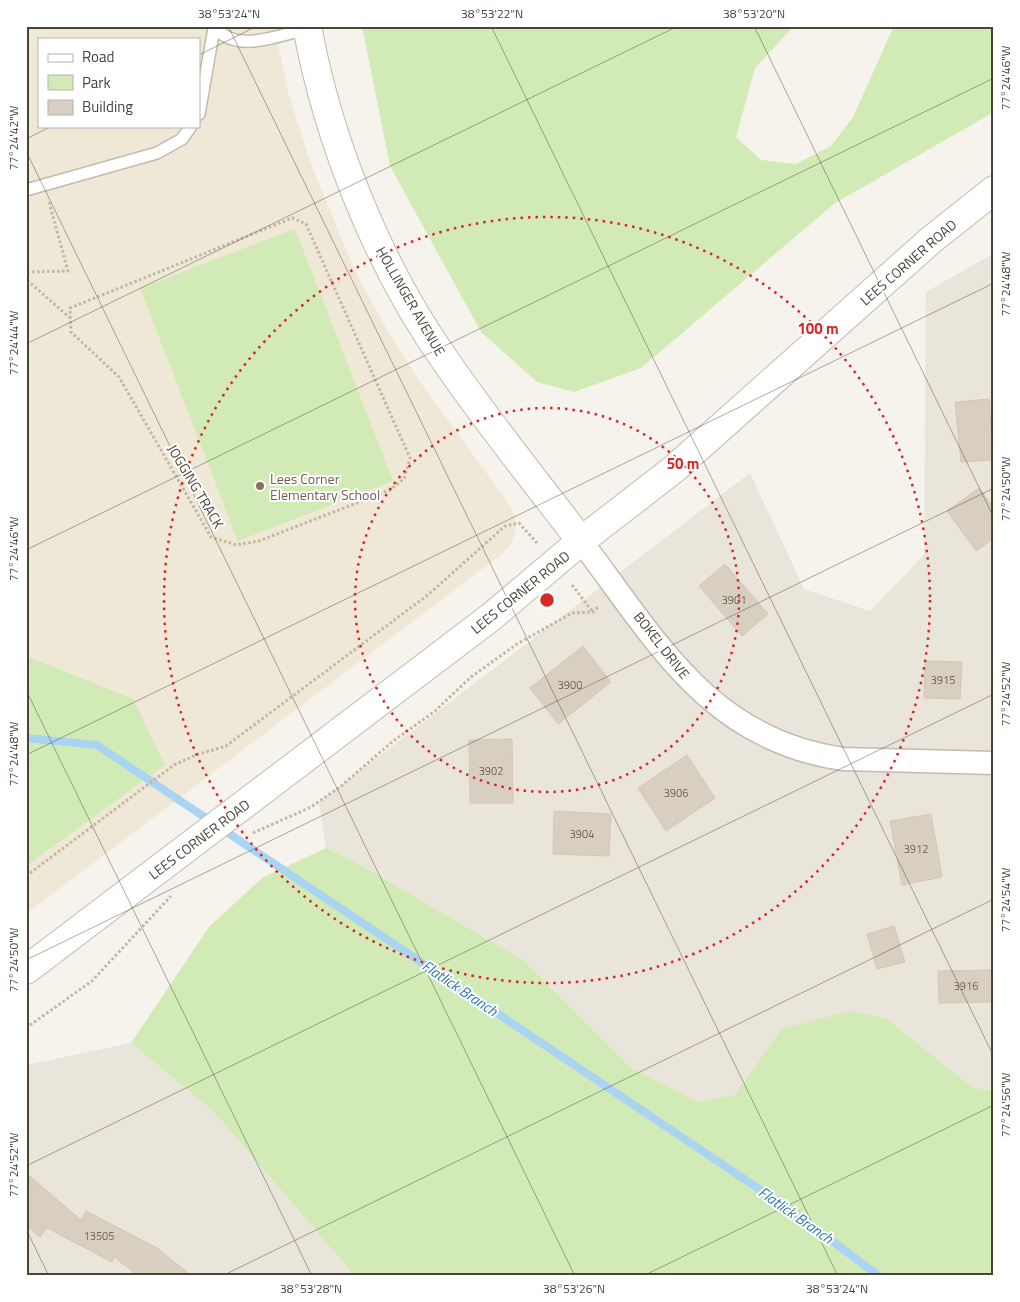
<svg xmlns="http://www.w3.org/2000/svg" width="1020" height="1302" font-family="'Titillium Web',sans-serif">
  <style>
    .residential { fill: #eae5da }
    .education { fill: #efe8d6; fill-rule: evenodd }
    .green { fill: #d2eab5 }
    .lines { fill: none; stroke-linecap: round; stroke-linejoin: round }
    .stream { stroke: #a9d4f2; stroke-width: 8 }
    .building { fill: #d8cfc1; stroke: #d3c7b4 }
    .service-casing { stroke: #c2bbae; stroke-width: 14 }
    .minor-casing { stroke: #c2bbae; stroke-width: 25 }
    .tertiary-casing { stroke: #c2bbae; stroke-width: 30 }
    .path { stroke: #c4b79f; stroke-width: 3; stroke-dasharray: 2.5 2.5; stroke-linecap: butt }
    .service { stroke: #fff; stroke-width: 11 }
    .minor { stroke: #fff; stroke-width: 22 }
    .tertiary { stroke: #fff; stroke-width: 28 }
    .ticks { fill: none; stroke: #4b4439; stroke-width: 1; stroke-opacity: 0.45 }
    .ring { fill: none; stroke: #d62828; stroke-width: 2.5; stroke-dasharray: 2.5 5 }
    .education-dot { fill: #8d6e63; stroke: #fff; stroke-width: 2 }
    .labels { text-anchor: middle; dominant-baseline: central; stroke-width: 4; stroke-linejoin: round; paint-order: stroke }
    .number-label { font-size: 11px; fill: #6e675b }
    .street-label { font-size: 14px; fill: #4b4439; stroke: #fff }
    .education-label { font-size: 14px; fill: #785e54; stroke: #fff; text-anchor: start }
    .water-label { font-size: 15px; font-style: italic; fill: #2e7ab2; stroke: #fff }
    .centre { fill: #d62828; stroke: #fff; stroke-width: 2.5 }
    .ring-label { font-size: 15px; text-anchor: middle; font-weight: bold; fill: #d62828; stroke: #fff; stroke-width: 4; stroke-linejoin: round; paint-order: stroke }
    .neatline { fill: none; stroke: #4b4439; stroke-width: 2 }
    .ticks-label { font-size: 12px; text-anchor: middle; fill: #4b4439 }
  </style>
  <rect width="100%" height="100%" fill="#f6f3ec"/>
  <g class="residential">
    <path d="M 994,253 L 994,1091 L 972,1087 L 887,1019 L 781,1029 L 735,1095 L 699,1102 L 631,1068 L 523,960 L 359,864 L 326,848 L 319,802 L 750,473 L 804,589 L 870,611 L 924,555 L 926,292 Z"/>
    <path d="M 131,1043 L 213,1111 L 355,1276 L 26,1276 L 26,1065 Z"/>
  </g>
  <path class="education" d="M 26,26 L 274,26 L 288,92 L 309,159 L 354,269 L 382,321 L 418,379 L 509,504 L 515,516 L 516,528 L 512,542 L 502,554 L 26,914 ZM 39,39 L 199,39 L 199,126 L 39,126 Z"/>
  <g class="green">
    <path d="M 362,26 L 794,26 L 755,68 L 736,137 L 761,160 L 796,164 L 831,146 L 853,117 L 894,26 L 994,26 L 994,112 L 835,203 L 641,368 L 574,392 L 537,382 L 481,332 L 390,166 Z"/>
    <path d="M 295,229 L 393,481 L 238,541 L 140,288 Z"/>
    <path d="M 26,656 L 133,699 L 165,765 L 26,866 Z"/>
    <path d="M 326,848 L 359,864 L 523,960 L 631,1068 L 699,1102 L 735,1095 L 781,1029 L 850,1011 L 887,1019 L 972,1087 L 994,1091 L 994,1276 L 355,1276 L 213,1111 L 131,1043 L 209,927 L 262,878 Z"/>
  </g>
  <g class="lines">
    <path class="stream" d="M 26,738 L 97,745 L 792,1211 L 879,1276"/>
  </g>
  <g class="building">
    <path d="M 989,399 L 994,460 L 961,462 L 955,402 Z"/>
    <path d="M 979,488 L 994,508 L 994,538 L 976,551 L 947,511 Z"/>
    <path d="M 725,564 L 768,614 L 742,636 L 699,586 Z"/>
    <path d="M 583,646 L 611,682 L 558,724 L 530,688 Z"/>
    <path d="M 925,661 L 962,662 L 960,699 L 924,698 Z"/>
    <path d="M 512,739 L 513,803 L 470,803 L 469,740 Z"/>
    <path d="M 687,755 L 715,798 L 666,831 L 638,788 Z"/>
    <path d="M 554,811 L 611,814 L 609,856 L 553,854 Z"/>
    <path d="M 931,814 L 942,877 L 902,885 L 890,821 Z"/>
    <path d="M 894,926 L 905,962 L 877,969 L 867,934 Z"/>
    <path d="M 994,970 L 994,1002 L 939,1003 L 938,971 Z"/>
    <path d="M 26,1173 L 81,1220 L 86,1211 L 157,1248 L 192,1276 L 139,1276 L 114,1257 L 112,1262 L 47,1228 L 40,1237 L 26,1225 Z"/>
  </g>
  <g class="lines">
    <defs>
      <g id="service">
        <path d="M 214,26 C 235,55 279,35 307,29"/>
        <path d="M 199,114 L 214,28"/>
        <path d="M 26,190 L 157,153 L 182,139 L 191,126"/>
      </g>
      <path id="minor" d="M 581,541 C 656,640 709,740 843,759 L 994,763"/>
      <g id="tertiary">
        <path d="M 307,26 C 328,141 379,268 447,363 C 489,424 536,482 581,541"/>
        <path d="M 26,970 L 491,617 L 581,541 L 674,469 L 931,240 L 994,190"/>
      </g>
    </defs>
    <use href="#service" class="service-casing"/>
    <use href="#minor" class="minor-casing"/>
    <use href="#tertiary" class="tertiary-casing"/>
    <g class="path">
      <path d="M 49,202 L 68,271 L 28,272 L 27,280 L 70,318"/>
      <path d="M 292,218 L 306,224 L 410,458 L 404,479 L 390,490 L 259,541 L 236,545 L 211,537 L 119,377 L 71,332 L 70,308 Z"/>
      <path d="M 572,585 L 592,611"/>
      <path d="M 253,833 L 311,807 L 340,787 L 392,742 L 435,711 L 471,677 L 517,644 L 572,613 L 593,612 L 599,606"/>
      <path d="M 26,876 L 174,765 L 196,755 L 226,746 L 429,594 L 505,526 L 519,523 L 537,543"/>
      <path d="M 26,1028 L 92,981 L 171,896"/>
    </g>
    <use href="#service" class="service"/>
    <use href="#minor" class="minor"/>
    <use href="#tertiary" class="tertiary"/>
  </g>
  <path class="ticks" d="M 228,26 L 838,1276M 491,26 L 994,1057M 754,26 L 994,518M 199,55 L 257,26M 26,139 L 52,126M 26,151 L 575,1276M 26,344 L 678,26M 26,550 L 994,78M 26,690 L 312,1276M 26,755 L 994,283M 26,960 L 994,488M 26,1166 L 994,694M 26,1229 L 49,1276M 222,1276 L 994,899M 643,1276 L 994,1105"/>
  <g class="ring">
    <circle cx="547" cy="600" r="192"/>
    <circle cx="547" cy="600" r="383"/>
  </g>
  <circle class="education-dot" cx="260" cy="486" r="5"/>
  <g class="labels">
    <g class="number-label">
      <text x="734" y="600">3901</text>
      <text x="943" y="680">3915</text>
      <text x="570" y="685">3900</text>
      <text x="491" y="771">3902</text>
      <text x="676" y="793">3906</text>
      <text x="582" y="834">3904</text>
      <text x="916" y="849">3912</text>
      <text x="966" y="986">3916</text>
      <text x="99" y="1236">13505</text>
    </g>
    <g class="street-label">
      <text transform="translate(908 262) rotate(-41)">LEES CORNER ROAD</text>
      <text transform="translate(411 301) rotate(60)">HOLLINGER AVENUE</text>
      <text transform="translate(196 486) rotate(59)">JOGGING TRACK</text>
      <text transform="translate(520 592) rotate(-39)">LEES CORNER ROAD</text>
      <text transform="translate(662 645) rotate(52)">BOKEL DRIVE</text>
      <text transform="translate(199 839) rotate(-37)">LEES CORNER ROAD</text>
    </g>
    <g class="education-label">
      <text x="270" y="478">Lees Corner<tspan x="270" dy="16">Elementary School</tspan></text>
    </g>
    <g class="water-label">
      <text transform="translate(460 988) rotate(34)">Flatlick Branch</text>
      <text transform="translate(796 1215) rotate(35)">Flatlick Branch</text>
    </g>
  </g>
  <circle cx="547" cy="600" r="8" class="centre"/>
  <g class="ring-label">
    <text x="818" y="334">100 m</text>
    <text x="683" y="469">50 m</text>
  </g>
  <rect width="1020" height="1302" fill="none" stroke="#ffffff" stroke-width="55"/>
  <rect x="38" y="38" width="162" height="90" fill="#ffffff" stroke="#b7b4b0"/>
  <rect x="48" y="54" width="25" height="8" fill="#ffffff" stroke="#b7b4b0"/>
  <text x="82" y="62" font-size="15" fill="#4b4439">Road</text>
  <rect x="48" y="75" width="25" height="15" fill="#d2eab5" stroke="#b7b4b0"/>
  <text x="82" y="88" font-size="15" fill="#4b4439">Park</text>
  <rect x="48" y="100" width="25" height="15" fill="#d8cfc1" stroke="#b7b4b0"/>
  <text x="82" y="112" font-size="15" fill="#4b4439">Building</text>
  <rect x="28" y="28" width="964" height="1246" class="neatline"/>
  <g class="ticks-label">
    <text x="229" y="18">38°53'24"N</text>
    <text x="492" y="18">38°53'22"N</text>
    <text x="754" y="18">38°53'20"N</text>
    <text transform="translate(1006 78) rotate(-90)" y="4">77°24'46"W</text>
    <text transform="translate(14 138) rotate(-90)" y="4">77°24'42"W</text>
    <text transform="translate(1006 284) rotate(-90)" y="4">77°24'48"W</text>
    <text transform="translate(14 343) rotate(-90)" y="4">77°24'44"W</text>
    <text transform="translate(1006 489) rotate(-90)" y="4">77°24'50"W</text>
    <text transform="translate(14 549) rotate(-90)" y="4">77°24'46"W</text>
    <text transform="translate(1006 694) rotate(-90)" y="4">77°24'52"W</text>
    <text transform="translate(14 754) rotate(-90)" y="4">77°24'48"W</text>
    <text transform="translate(1006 900) rotate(-90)" y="4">77°24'54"W</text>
    <text transform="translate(14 960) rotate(-90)" y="4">77°24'50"W</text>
    <text transform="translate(1006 1105) rotate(-90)" y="4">77°24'56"W</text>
    <text transform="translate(14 1165) rotate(-90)" y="4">77°24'52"W</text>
    <text x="311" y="1293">38°53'28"N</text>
    <text x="574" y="1293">38°53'26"N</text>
    <text x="837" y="1293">38°53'24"N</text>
  </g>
</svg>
